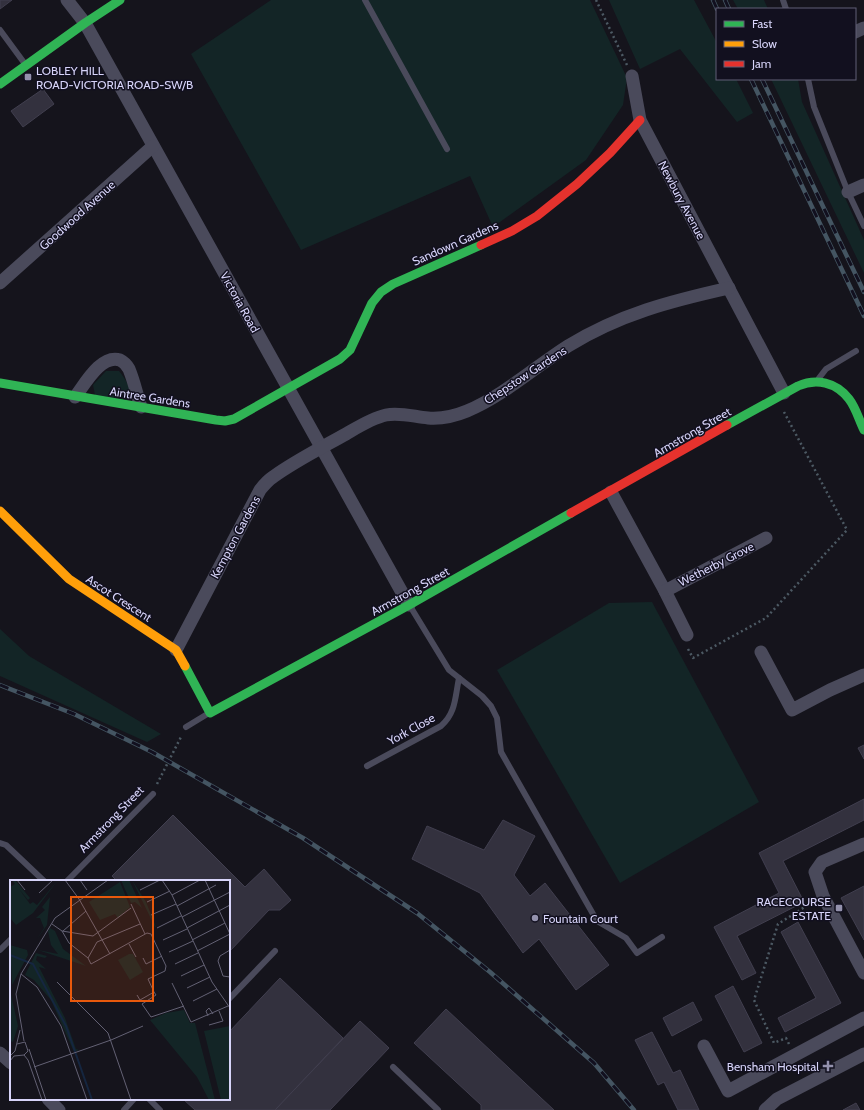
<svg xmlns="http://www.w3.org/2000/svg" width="864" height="1110" font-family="Cabin,sans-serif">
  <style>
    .green { fill: #132526 }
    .building { fill: #33313e; stroke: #413f4f }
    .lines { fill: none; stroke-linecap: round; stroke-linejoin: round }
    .path { stroke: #4c5963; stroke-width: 2.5; stroke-dasharray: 2 3; stroke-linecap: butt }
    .lane { stroke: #4a4a5b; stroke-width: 6 }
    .street { stroke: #4a4a5b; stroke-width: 13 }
    .fast { stroke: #30b455; stroke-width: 9 }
    .slow { stroke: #ff9f0a; stroke-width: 9 }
    .jam { stroke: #e5322d; stroke-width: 9 }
    .rail-casing { stroke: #445562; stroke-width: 4.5 }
    .rail { stroke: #12101f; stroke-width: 3; stroke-dasharray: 9; stroke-linecap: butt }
    .poi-dot { fill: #9391ac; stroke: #12101f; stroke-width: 1.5 }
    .labels { text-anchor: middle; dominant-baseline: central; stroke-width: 3; stroke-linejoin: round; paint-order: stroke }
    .poi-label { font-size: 12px; fill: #d7d4f9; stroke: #12101f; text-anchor: start }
    .street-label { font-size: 12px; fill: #d7d4f9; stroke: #12101f }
    .inset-river { fill: none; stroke: #152640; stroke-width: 2 }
    .inset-road { fill: none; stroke: #636174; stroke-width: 1 }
    .view { fill: #e8590c; fill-opacity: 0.15; stroke: #e8590c; stroke-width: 2 }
    .inset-edge { fill: none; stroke: #d7d4f9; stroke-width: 2 }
  </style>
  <rect width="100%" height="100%" fill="#15141c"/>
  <g class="green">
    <path d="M 271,0 L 590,0 L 627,78 L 623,105 L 586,160 L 493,227 L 470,176 L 301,250 L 191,54 Z"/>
    <path d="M 609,0 L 694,0 L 717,43 L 717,79 L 736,79 L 753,113 L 737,122 L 680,49 L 640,69 Z"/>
    <path d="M 733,0 L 764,0 L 768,9 L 738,9 Z"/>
    <path d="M 771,79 L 798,79 L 802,102 L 864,240 L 864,273 Z"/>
    <path d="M 106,371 L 119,371 C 126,380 132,388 130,400 L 95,395 L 93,385 Z"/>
    <path d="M 652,602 L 759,802 L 620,883 L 497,670 L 609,603 Z"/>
    <path d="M 0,629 L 29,656 L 161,734 L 147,742 L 0,676 Z"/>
  </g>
  <g class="building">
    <path d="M 0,0 L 12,0 L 0,9 Z"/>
    <path d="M 43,89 L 54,104 L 23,127 L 11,111 Z"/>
    <path d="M 864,745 L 864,759 L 858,748 Z"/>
    <path d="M 864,799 L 864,820 L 783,861 L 804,902 L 737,936 L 756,973 L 742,980 L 714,927 L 779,893 L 759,853 Z"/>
    <path d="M 173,815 L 245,887 L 264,869 L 291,900 L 280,910 L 269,910 L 229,952 L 229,881 L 117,881 L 112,876 Z"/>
    <path d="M 503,820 L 535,836 L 514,875 L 530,896 L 545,883 L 609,965 L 576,990 L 539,939 L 523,953 L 480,893 L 412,859 L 427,826 L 484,850 Z"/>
    <path d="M 864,886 L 864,940 L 841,898 Z"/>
    <path d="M 798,922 L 841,1003 L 785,1032 L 778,1018 L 816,998 L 781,932 Z"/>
    <path d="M 280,978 L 343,1038 L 275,1110 L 195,1110 L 183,1099 L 229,1099 L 229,1032 Z"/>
    <path d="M 733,986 L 762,1043 L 744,1052 L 715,996 Z"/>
    <path d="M 693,1002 L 702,1020 L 672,1036 L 663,1018 Z"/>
    <path d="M 446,1009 L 525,1083 L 554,1110 L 481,1110 L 481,1105 L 414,1043 Z"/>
    <path d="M 360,1021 L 389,1048 L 330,1110 L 275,1110 Z"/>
    <path d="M 652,1032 L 673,1073 L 680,1070 L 699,1110 L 678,1110 L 664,1082 L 658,1085 L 635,1040 Z"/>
    <path d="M 856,1103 L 860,1110 L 843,1110 Z"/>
  </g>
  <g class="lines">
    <g class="path">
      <path d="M 596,0 L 627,65"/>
      <path d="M 688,649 L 693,658 L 766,618 L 847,530 L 784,412"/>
      <path d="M 157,784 L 182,735"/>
      <path d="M 789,1044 L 786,1038 L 774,1043 L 754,1000 L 778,924 L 811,903"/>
    </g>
    <g class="lane">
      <path d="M 365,0 L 447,149"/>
      <path d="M 783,0 L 786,9"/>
      <path d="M 0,30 L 25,64"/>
      <path d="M 808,79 L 814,107 L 848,192 L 864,226"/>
      <path d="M 819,378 L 826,369 L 856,351"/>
      <path d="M 410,606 L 449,670 L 482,696 L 491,706 L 497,718 L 501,752 L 597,921 L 626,938 L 637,953 L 662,937"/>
      <path d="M 186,727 L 209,713"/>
      <path d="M 367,766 L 441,726 C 456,713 455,697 459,678"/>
      <path d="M 0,843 L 6,845 L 44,881"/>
      <path d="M 67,881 L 153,794"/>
      <path d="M 0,950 L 11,939"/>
      <path d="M 229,999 L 275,951"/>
      <path d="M 393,1067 L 438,1110"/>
      <path d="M 149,1099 L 160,1110"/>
      <path d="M 124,1110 L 134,1099"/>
    </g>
    <g class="street">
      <path d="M 67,0 L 85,23 L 409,605"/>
      <path d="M 855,32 L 864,28"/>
      <path d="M 632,76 L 640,120 L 784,393"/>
      <path d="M 848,192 L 864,185"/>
      <path d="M 0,283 L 153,146"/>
      <path d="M 75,397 C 85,384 101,354 120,360 C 124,362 127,365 129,369 C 134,381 137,395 141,407"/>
      <path d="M 611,492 L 665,591 L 687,635"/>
      <path d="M 665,591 L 766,538"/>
      <path d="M 176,650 L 260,490 C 264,485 267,481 273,477 C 295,461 321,448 346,434 C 358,427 372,418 386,415 C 400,412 415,417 428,418 C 441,419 455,416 467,411 C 503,396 535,367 568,346 C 620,314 671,301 729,288"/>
      <path d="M 761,652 L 792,710 L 830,690 L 864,675"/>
      <path d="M 864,844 L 822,862 L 815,872 L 823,896 L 864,973"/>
      <path d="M 704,1046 L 728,1091 L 864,1018"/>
      <path d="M 0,1053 L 11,1063"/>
      <path d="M 48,1099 L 59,1110"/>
      <path d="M 765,1110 L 777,1099 L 864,1054"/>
    </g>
    <g class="fast">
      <path d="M 0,84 L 85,23 L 120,0"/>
      <path d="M 0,383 L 216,420 L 225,421 L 234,419 L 340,359 L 350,350 L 372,303 L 381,292 L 393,284 L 481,245"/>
      <path d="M 727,425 L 798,386 C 816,378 836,382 849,399 C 856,408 859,420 864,430"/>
      <path d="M 185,666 L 210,713 L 409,605 L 571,513"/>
    </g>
    <path class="slow" d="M 0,511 L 69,579 L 176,650 L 185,666"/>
    <g class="jam">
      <path d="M 481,245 L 512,231 L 537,216 L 577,184 L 610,153 L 640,120"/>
      <path d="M 571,513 L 727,425"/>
    </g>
    <defs>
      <g id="rail">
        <path d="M 713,0 L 717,9"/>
        <path d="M 725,0 L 729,9"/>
        <path d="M 751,79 L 864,316"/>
        <path d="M 762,79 L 864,292"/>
        <path d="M 0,685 L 74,714 L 152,752 L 303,838 L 417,913 L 490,972 L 594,1063 L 634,1110"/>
      </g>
    </defs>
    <use href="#rail" class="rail-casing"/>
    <use href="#rail" class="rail"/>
  </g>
  <g class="poi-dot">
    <rect x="24" y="73" width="8" height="8" rx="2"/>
    <rect x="835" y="904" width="8" height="8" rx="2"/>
    <circle cx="535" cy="918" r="4"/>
    <path d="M826 1060h4v4h4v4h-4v4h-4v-4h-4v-4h4z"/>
  </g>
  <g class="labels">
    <g class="poi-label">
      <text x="36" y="70">LOBLEY HILL<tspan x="36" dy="14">ROAD-VICTORIA ROAD-SW/B</tspan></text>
      <text x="831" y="901" text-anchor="end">RACECOURSE<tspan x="831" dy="14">ESTATE</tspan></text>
      <text x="543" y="918">Fountain Court</text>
      <text x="819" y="1066" text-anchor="end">Bensham Hospital</text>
    </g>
    <g class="street-label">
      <text transform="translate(682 200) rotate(62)">Newbury Avenue</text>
      <text transform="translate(77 215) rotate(-42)">Goodwood Avenue</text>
      <text transform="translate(455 243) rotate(-24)">Sandown Gardens</text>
      <text transform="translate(240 302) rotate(61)">Victoria Road</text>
      <text transform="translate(525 375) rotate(-33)">Chepstow Gardens</text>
      <text transform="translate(150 397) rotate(9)">Aintree Gardens</text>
      <text transform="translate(692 432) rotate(-30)">Armstrong Street</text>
      <text transform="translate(235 537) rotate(-62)">Kempton Gardens</text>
      <text transform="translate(716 564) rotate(-27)">Wetherby Grove</text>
      <text transform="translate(410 591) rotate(-29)">Armstrong Street</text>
      <text transform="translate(119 598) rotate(33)">Ascot Crescent</text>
      <text transform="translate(411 729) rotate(-29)">York Close</text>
      <text transform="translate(111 819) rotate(-46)">Armstrong Street</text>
    </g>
  </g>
  <g transform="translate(10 880)">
    <rect width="220" height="220" fill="#15141c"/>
    <path d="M 2,0 L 5,0 L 20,18 L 18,20 L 9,9 L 20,24 L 23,22 L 27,25 L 48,0 L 23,33 L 6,45 L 0,38 L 0,7 L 5,4 ZM 111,0 L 119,0 L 132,28 L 125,22 L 121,23 ZM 122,0 L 136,22 L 146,47 L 145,47 ZM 110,2 L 120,27 L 108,38 L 105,34 L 90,40 L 79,22 ZM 40,17 L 37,45 L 27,59 L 34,48 L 30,38 L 26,38 L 35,30 L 32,27 ZM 40,48 L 45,51 L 53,69 L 76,86 L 28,70 L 48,74 L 41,65 L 38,51 ZM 0,65 L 17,70 L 18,75 L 2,105 ZM 26,73 L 37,76 L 35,78 L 27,76 L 26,80 L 36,89 L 29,87 L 55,138 L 66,169 L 69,170 L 64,172 L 41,120 L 24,100 L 15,95 ZM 119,74 L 123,74 L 133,92 L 120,100 L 108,80 ZM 0,110 L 8,146 L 3,162 L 0,161 ZM 174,130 L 180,143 L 185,143 L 205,220 L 199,220 L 187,197 L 140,140 L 156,133 ZM 220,146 L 220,220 L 211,220 L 194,151 Z" fill="#132526"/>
    <path class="inset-river" d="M 0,75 L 23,84 L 56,146 L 82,220"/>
    <path class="inset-road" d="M 7,0 L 15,10M 55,0 L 69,19 L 100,74M 70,0 L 77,10M 152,0 L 162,15 L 202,102 L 220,128M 195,0 L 220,54M 130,10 L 150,0M 29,13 L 43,0M 162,15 L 190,0M 137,22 L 160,11M 121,24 L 135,54M 167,26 L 206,5M 141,35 L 166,24M 172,37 L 220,12M 42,44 L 52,51 L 59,63 L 78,78 L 81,84 L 137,53 L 141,54 L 156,86 L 155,91 L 138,99 L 144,112 L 130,120 L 127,115M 147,48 L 171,36M 177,48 L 220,25M 52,51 L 83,56 L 121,28M 53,51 L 76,31M 153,60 L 177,49M 182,60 L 215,43M 119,64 L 126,77M 220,70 L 210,76 L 208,81 L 213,96 L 220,97M 187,71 L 220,54M 159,72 L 183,61M 78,78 L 87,62 L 130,44M 133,78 L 136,84 L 152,76M 165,84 L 188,73M 11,94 L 27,107 L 51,146 L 77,220M 171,96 L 194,85M 47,102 L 98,153 L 121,220M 162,103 L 181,142 L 218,126M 177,108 L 200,97M 144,112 L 146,115 L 132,124 L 141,137 L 174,126M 183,121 L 207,109M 198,136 L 196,131 L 199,128 L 203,134M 199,145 L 213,141 L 209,131M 14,161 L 6,114 L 11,94 L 45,38 L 98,0M 19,169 L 36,220M 14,175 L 18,180 L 32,220M 0,176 L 5,171 L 10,150M 0,181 L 4,176 L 14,175 L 18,171 L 15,162 L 7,164M 24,187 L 101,160 L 133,146"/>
    <path class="view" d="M 61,17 L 143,17 L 143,121 L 61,121 Z"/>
    <rect width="220" height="220" class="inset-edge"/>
  </g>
  <rect x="716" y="8" width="140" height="72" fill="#12101f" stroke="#615e76"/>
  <rect x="724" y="21" width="20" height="6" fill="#30b455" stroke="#615e76"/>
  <text x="752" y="28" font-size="12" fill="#d7d4f9">Fast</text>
  <rect x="724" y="41" width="20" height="6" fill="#ff9f0a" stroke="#615e76"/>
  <text x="752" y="48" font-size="12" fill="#d7d4f9">Slow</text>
  <rect x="724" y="61" width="20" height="6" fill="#e5322d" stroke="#615e76"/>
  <text x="752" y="68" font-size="12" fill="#d7d4f9">Jam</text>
</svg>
